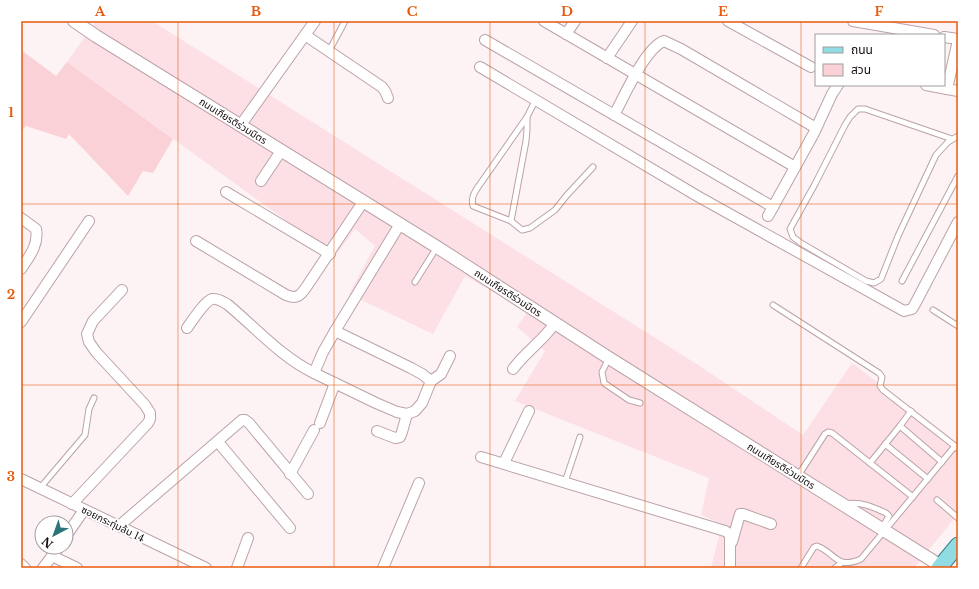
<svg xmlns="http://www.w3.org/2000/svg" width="979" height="589" font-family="'Libre Baskerville','Noto Sans Thai',serif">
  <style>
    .built { fill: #fce0e5 }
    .green { fill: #fbd1d8 }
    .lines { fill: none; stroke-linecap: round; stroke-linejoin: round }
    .service-casing { stroke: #bba3a7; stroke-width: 7 }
    .minor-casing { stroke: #bba3a7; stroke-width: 12 }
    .tertiary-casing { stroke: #bba3a7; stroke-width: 14 }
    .primary-casing { stroke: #35828a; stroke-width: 17 }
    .service { stroke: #fff; stroke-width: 5 }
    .minor { stroke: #fff; stroke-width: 10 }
    .tertiary { stroke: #fff; stroke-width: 12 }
    .primary { stroke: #91dbe2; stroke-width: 15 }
    .grid { fill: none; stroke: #e8590c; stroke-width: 1; stroke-opacity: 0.55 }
    .labels { text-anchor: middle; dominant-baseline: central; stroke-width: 3.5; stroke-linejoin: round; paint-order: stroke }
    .street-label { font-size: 10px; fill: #120a0c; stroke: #fff }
    .neatline { fill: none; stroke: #e8590c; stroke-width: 1.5 }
    .grid-label { font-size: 13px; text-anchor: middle; font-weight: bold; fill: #e8590c }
  </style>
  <rect width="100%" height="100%" fill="#fdf2f4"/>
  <path class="built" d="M 96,21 L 152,21 L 695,363 L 803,435 L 852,363 L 958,443 L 958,514 L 914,568 L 711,568 L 722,524 L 701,515 L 709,478 L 515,401 L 545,351 L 517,327 L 528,311 L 465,276 L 433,334 L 349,294 L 375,246 L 355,229 L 335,256 L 67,62 Z"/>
  <path class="green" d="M 21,50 L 56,76 L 67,62 L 173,139 L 153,173 L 143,171 L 128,196 L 69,134 L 66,139 L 26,126 L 21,131 Z"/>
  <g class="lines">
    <defs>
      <g id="service">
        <path d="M 329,51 L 345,21"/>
        <path d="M 536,99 L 527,117 L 527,129 L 526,141 L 511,221 L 522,230 L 530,228 L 555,210 L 567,195 L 593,167"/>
        <path d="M 952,139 L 865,109 L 858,109 L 850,117 L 845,125 L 815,184 L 790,229 L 793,237 L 801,243 L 866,281 L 874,283 L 881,279 L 898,236 L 936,155 L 948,142 L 958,136"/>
        <path d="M 511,221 L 478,208 L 473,206 C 471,198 474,193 478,187 L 527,117"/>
        <path d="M 902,281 L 958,176"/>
        <path d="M 415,282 L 437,247"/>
        <path d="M 773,305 L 879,373 L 882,377 L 880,386 L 883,390 L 955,446"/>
        <path d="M 933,310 L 958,326"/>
        <path d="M 609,358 L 602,372 L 604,383 L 629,400 L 640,403"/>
        <path d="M 900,426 L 942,462"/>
        <path d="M 885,444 L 928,479"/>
        <path d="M 870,463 L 900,426 L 911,411"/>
        <path d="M 798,476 L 825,434 L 828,432 L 832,433 L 913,497"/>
        <path d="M 565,482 L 580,437"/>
        <path d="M 40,488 L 85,435 L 89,409 L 94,398"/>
        <path d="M 937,500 L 958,518"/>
        <path d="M 846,504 C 860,501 873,507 886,513 L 889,516 L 882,528"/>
        <path d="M 801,568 L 814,547 L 817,546 C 836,553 836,570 861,559 L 955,446 L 958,449"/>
        <path d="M 835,568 L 841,563"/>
      </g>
      <g id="minor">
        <path d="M 544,21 L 795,167"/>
        <path d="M 728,21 L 811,67"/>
        <path d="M 853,21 L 934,35"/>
        <path d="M 566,34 L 575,21"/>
        <path d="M 305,35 L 382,87 L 385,91 L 388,98"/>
        <path d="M 944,37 L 958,39"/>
        <path d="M 485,40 L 773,207"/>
        <path d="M 958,40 L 947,89 L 958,91"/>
        <path d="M 607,58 L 632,21"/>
        <path d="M 480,67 L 699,197 L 904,311 L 912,309 L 915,304 L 958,222"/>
        <path d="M 926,85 L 947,89"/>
        <path d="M 614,115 C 624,97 645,48 664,41 L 681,49 L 816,128"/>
        <path d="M 240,126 L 315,21"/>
        <path d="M 261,181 L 281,151"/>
        <path d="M 226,192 L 330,254"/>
        <path d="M 768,216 L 814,133 L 832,94 L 838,85"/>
        <path d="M 21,218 L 36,229 C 39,245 29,257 21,269"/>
        <path d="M 196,241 L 286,295 C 297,300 301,295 307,286 L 363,202"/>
        <path d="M 21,322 L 89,221"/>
        <path d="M 187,328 C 192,321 205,301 212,299 C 218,298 223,302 227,304 C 255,327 281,357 314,373 L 323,352 L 335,331 L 400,224"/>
        <path d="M 513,369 C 526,351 543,341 555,323"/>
        <path d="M 314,373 L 376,403 L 397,412 L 407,414 L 415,411 L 422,403 L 431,381 L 422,374 L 411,368 L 335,331"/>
        <path d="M 431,381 L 441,374 L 450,356"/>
        <path d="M 320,423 L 335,383"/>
        <path d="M 377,431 L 395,438 L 400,437 L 402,432 L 407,414"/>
        <path d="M 218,442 L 290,528"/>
        <path d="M 481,457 L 725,531 L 730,534 L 730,568"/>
        <path d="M 504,463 L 529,411"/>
        <path d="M 290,474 L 314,430"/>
        <path d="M 21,479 L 206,568"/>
        <path d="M 72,504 L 148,423 L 150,419 L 150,413 L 145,405 L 96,352 L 89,342 L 87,334 L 93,321 L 122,290"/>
        <path d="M 119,526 L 242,420 L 245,420 L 249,423 L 308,494"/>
        <path d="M 66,536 L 84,510"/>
        <path d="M 732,542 L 740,514 L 743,514 L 771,524"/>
        <path d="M 52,556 L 77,568"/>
        <path d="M 21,564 L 25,568"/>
        <path d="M 43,568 L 59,547"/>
        <path d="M 237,568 L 248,538"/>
        <path d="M 383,568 L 419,483"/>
      </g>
      <path id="tertiary" d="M 74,21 L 96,36 L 437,247 L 609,358 L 941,566"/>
      <path id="primary" d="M 939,568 L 958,545"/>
    </defs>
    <use href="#service" class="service-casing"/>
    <use href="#minor" class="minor-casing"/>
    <use href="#tertiary" class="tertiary-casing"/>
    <use href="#primary" class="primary-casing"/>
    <use href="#service" class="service"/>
    <use href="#minor" class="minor"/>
    <use href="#tertiary" class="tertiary"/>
    <use href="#primary" class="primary"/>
  </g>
  <path class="grid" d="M 178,21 L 178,568M 334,21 L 334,568M 490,21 L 490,568M 645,21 L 645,568M 801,21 L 801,568M 21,204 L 958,204M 21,385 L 958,385"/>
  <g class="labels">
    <g class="street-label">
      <text transform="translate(233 121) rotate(32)">ถนนเกียรติร่วมมิตร</text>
      <text transform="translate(508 293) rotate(33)">ถนนเกียรติร่วมมิตร</text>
      <text transform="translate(781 466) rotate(32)">ถนนเกียรติร่วมมิตร</text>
      <text transform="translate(113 524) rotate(26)">ซอยกระทุ่มล้ม 14</text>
    </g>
  </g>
  <rect width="979" height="589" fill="none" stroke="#ffffff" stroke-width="44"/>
  <rect x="815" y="34" width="130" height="52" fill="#ffffff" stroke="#a09d9e"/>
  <rect x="823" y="47" width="20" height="6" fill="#91dbe2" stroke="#a09d9e"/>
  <text x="851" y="54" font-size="12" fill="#120a0c">ถนน</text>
  <rect x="823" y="64" width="20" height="12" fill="#fbd1d8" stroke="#a09d9e"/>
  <text x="851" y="74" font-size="12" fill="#120a0c">สวน</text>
  <g transform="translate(54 535) rotate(221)"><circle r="19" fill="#ffffff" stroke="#a09d9e"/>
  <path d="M0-3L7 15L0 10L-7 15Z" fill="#2a747a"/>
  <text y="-6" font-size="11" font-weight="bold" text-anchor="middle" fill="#120a0c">N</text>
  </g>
  <rect x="22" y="22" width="935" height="545" class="neatline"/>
  <g class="grid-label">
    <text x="100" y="16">A</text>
    <text x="256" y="16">B</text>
    <text x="412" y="16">C</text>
    <text x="567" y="16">D</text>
    <text x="723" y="16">E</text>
    <text x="879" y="16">F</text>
    <text x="11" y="117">1</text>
    <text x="11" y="299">2</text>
    <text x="11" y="481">3</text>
  </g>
</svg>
